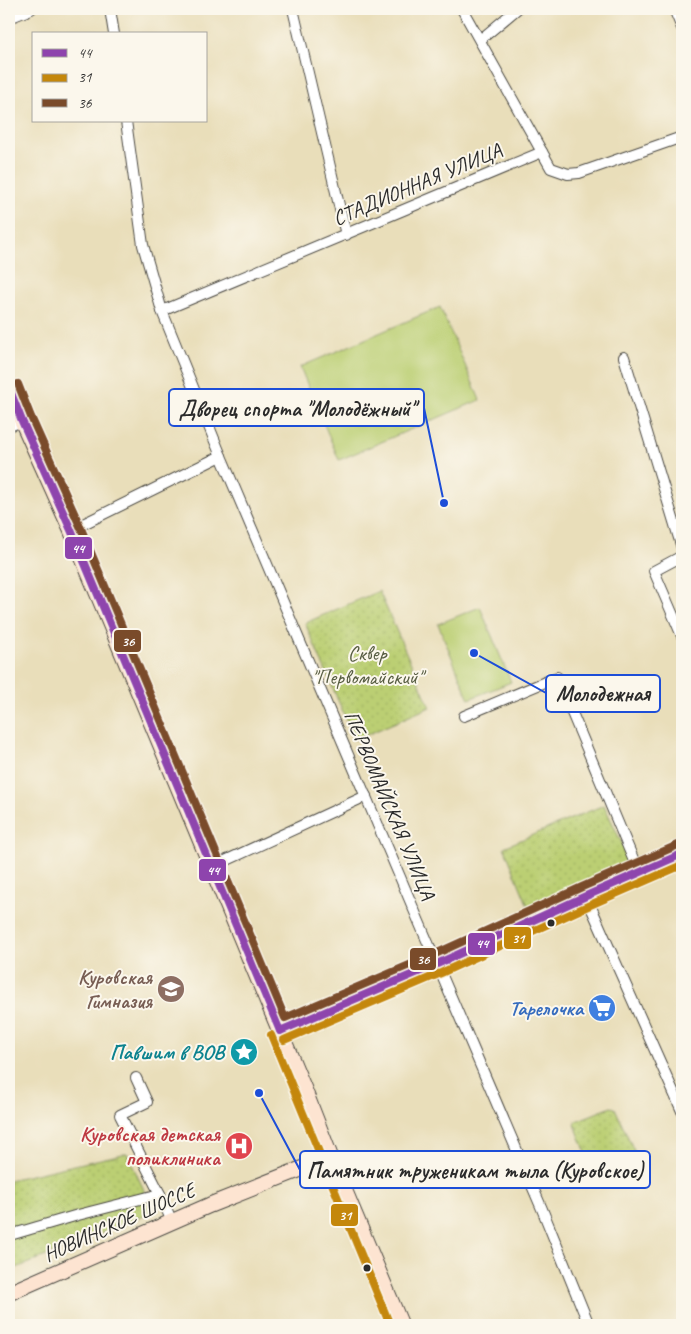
<svg xmlns="http://www.w3.org/2000/svg" width="691" height="1334" font-family="Caveat,sans-serif">
  <style>
    .grass { fill: url(#grass-dots); stroke: #737d4f }
    .pitch { fill: #bbcf73; stroke: #737d4f }
    .lines { fill: none; stroke-linecap: round; stroke-linejoin: round }
    .street-casing { stroke: #484640; stroke-width: 12 }
    .secondary-casing { stroke: #484640; stroke-width: 17 }
    .street { stroke: #fff; stroke-width: 10 }
    .secondary { stroke: #fde4d1; stroke-width: 15 }
    .bus-1-casing { stroke: #fbf7ec; stroke-width: 11 }
    .bus-2-casing { stroke: #fbf7ec; stroke-width: 11 }
    .bus-3-casing { stroke: #fbf7ec; stroke-width: 11 }
    .bus-1 { stroke: #8e44ad; stroke-width: 8 }
    .bus-2 { stroke: #c4870b; stroke-width: 8 }
    .bus-3 { stroke: #7a4b2a; stroke-width: 8 }
    .bus-dot { fill: #2b2b2b; stroke: #fbf7ec; stroke-width: 2 }
    .labels { text-anchor: middle; dominant-baseline: central; stroke-width: 4; stroke-linejoin: round; paint-order: stroke }
    .street-label { font-size: 21px; fill: #2b2b2b; stroke: #fbf7ec }
    .park-label { font-size: 21px; fill: #565c41; stroke: #fbf7ec }
    .education-label { font-size: 21px; font-weight: bold; fill: #785e54; stroke: #fbf7ec; text-anchor: end }
    .shop-label { font-size: 21px; font-weight: bold; fill: #366cbe; stroke: #fbf7ec; text-anchor: end }
    .culture-label { font-size: 21px; font-weight: bold; fill: #0d838f; stroke: #fbf7ec; text-anchor: end }
    .health-label { font-size: 21px; font-weight: bold; fill: #be3a42; stroke: #fbf7ec; text-anchor: end }
    .leader { fill: none; stroke: #1d4ed8; stroke-width: 2 }
    .callout-dot { fill: #1d4ed8; stroke: #fbf7ec; stroke-width: 2 }
    .callout { fill: #fbf7ec; stroke: #1d4ed8; stroke-width: 2 }
    .callout-label { font-size: 22px; text-anchor: middle; font-weight: bold; fill: #2b2b2b }
    .line-badge { stroke: #fbf7ec; stroke-width: 2 }
    .badge-label { font-size: 14px; text-anchor: middle; font-weight: bold; fill: #fff }
  </style>
  <defs>
    <pattern id="grass-dots" width="8" height="8" patternUnits="userSpaceOnUse" patternTransform="scale(1.25)"><rect width="8" height="8" fill="#bbcf73"/><path d="M2 2h.1M6 6h.1" fill="none" stroke="#a1b264" stroke-width="1.8" stroke-linecap="round"/></pattern>
  </defs>
  <rect width="100%" height="100%" fill="#fbf7ec"/>
  <filter id="ink" filterUnits="userSpaceOnUse"><feTurbulence type="fractalNoise" baseFrequency=".02" numOctaves="2"/><feDisplacementMap in="SourceGraphic" scale="10" xChannelSelector="R" yChannelSelector="G"/><feConvolveMatrix kernelMatrix="1 2 1 2 8 2 1 2 1" color-interpolation-filters="sRGB"/></filter>
  <filter id="wash" filterUnits="userSpaceOnUse"><feTurbulence type="fractalNoise" baseFrequency=".0096" numOctaves="4" result="noise"/><feDisplacementMap in="SourceGraphic" scale="20" xChannelSelector="R" yChannelSelector="G"/><feGaussianBlur stdDeviation="1.12" result="paint"/><feColorMatrix in="noise" values="0 0 0 0 0 0 0 0 0 0 0 0 0 0 0 0 0 1.4 0 .05"/><feComposite in="paint" operator="in"/></filter>
  <g filter="url(#wash)">
    <rect width="100%" height="100%" fill="#e9deba"/>
    <g class="grass">
      <path d="M 379,591 L 430,707 L 355,740 L 305,623 Z"/>
      <path d="M 604,805 L 633,867 L 530,911 L 504,847 Z"/>
      <path d="M 611,1107 L 615,1108 L 635,1153 L 632,1158 L 579,1182 L 575,1181 L 571,1171 L 573,1167 L 585,1162 L 588,1158 L 575,1125 L 576,1121 Z"/>
      <path d="M 127,1153 L 154,1212 L 9,1271 L 9,1180 Z"/>
    </g>
    <g class="pitch">
      <path d="M 440,307 L 480,400 L 339,460 L 300,367 Z"/>
      <path d="M 480,607 L 511,682 L 469,699 L 438,624 Z"/>
    </g>
  </g>
  <g filter="url(#ink)">
    <g class="lines">
      <defs>
        <g id="street">
          <path d="M 110,9 L 114,34"/>
          <path d="M 293,9 L 346,235"/>
          <path d="M 462,9 L 542,152"/>
          <path d="M 674,9 L 682,28"/>
          <path d="M 9,18 L 31,9"/>
          <path d="M 480,40 L 517,9"/>
          <path d="M 126,121 L 143,245 L 162,311 L 221,456 L 437,964 L 542,1209 L 589,1325"/>
          <path d="M 162,311 L 542,152 L 551,168 L 568,174 L 579,173 L 682,137"/>
          <path d="M 624,357 L 682,548"/>
          <path d="M 9,426 L 22,421"/>
          <path d="M 71,530 L 221,456"/>
          <path d="M 682,556 L 654,571 L 682,636"/>
          <path d="M 464,716 L 557,677 L 639,873"/>
          <path d="M 212,867 L 366,796"/>
          <path d="M 586,896 L 682,1111"/>
          <path d="M 136,1078 L 147,1102 L 120,1115 L 160,1194 L 172,1222"/>
          <path d="M 9,1234 L 10,1235 L 78,1215 L 160,1194"/>
        </g>
        <g id="secondary">
          <path d="M 9,388 L 22,421 L 71,530 L 304,1089 L 331,1158 L 401,1325"/>
          <path d="M 280,1031 L 437,964 L 586,896 L 682,854"/>
          <path d="M 9,1293 L 210,1205 L 311,1165 L 331,1158"/>
        </g>
      </defs>
      <use href="#street" class="street-casing"/>
      <use href="#secondary" class="secondary-casing"/>
      <use href="#street" class="street"/>
      <use href="#secondary" class="secondary"/>
      <defs>
        <g id="bus-1">
          <path d="M 9,388 L 22,421 L 71,530 L 280,1031"/>
          <path d="M 280,1031 L 437,964 L 586,896 L 682,854"/>
        </g>
        <g id="bus-2">
          <path d="M 271,1035 L 390,1325"/>
          <path d="M 284,1040 L 441,973 L 590,905 L 682,865"/>
        </g>
        <path id="bus-3" d="M 18,384 L 31,417 L 80,526 L 285,1018 L 433,955 L 582,887 L 678,845"/>
      </defs>
      <use href="#bus-1" class="bus-1-casing"/>
      <use href="#bus-2" class="bus-2-casing"/>
      <use href="#bus-3" class="bus-3-casing"/>
      <use href="#bus-1" class="bus-1"/>
      <use href="#bus-2" class="bus-2"/>
      <use href="#bus-3" class="bus-3"/>
    </g>
  </g>
  <defs>
    <symbol id="school-disc" viewBox="-11 -11 22 22"><circle r="9.5" fill="#8d6e63" stroke="#fbf7ec"/><path d="M0-5L7-2L0 1L-7-2ZM-4 1L0 2.5L4 1V4Q0 6-4 4Z" fill="#fff"/></symbol>
    <symbol id="supermarket-disc" viewBox="-11 -11 22 22"><circle r="9.5" fill="#3f7fe0" stroke="#fbf7ec"/><path d="M-6-5.5h2.5l.6 2H6L4.5 2H-2.5L-4.4-4H-6ZM-1.5 3.2a1.3 1.3 0 1 0 .1 0ZM3 3.2a1.3 1.3 0 1 0 .1 0Z" fill="#fff"/></symbol>
    <symbol id="sight-disc" viewBox="-11 -11 22 22"><circle r="9.5" fill="#0f9aa8" stroke="#fbf7ec"/><path d="M0-6L1.8-2.2L6-1.7L2.9 1.2L3.7 5.4L0 3.3L-3.7 5.4L-2.9 1.2L-6-1.7L-1.8-2.2Z" fill="#fff"/></symbol>
    <symbol id="hospital-disc" viewBox="-11 -11 22 22"><circle r="9.5" fill="#e0444e" stroke="#fbf7ec"/><path d="M-5-5h3v3.5h4V-5h3V5h-3V1.5h-4V5h-3Z" fill="#fff"/></symbol>
  </defs>
  <g fill-rule="evenodd">
    <use href="#school-disc" x="155" y="973" width="32" height="32"/>
    <use href="#supermarket-disc" x="586" y="992" width="32" height="32"/>
    <use href="#sight-disc" x="228" y="1036" width="32" height="32"/>
    <use href="#hospital-disc" x="223" y="1130" width="32" height="32"/>
  </g>
  <g class="bus-dot">
    <circle cx="551" cy="923" r="4.5"/>
    <circle cx="367" cy="1268" r="4.5"/>
  </g>
  <g class="labels">
    <g class="street-label">
      <text transform="translate(417 184) rotate(-23)">СТАДИОННАЯ УЛИЦА</text>
      <text transform="translate(390 805) rotate(67)">ПЕРВОМАЙСКАЯ УЛИЦА</text>
      <text transform="translate(119 1222) rotate(-24)">НОВИНСКОЕ ШОССЕ</text>
    </g>
    <g class="park-label">
      <text x="367" y="653">Сквер<tspan x="367" dy="24">"Первомайский"</tspan></text>
    </g>
    <g class="education-label">
      <text x="152" y="977">Куровская<tspan x="152" dy="24">Гимназия</tspan></text>
    </g>
    <g class="shop-label">
      <text x="583" y="1008">Тарелочка</text>
    </g>
    <g class="culture-label">
      <text x="225" y="1052">Павшим в ВОВ</text>
    </g>
    <g class="health-label">
      <text x="220" y="1134">Куровская детская<tspan x="220" dy="24">поликлиника</tspan></text>
    </g>
  </g>
  <path class="leader" d="M444 503L424 408M474 653L546 693M259 1093L300 1170"/>
  <g class="callout-dot">
    <circle cx="444" cy="503" r="5"/>
    <circle cx="474" cy="653" r="5"/>
    <circle cx="259" cy="1093" r="5"/>
  </g>
  <g class="callout">
    <rect x="169" y="389" width="255" height="37" rx="5"/>
    <rect x="546" y="675" width="114" height="37" rx="5"/>
    <rect x="300" y="1151" width="350" height="37" rx="5"/>
  </g>
  <g class="callout-label">
    <text x="297" y="416">Дворец спорта "Молодёжный"</text>
    <text x="603" y="701">Молодежная</text>
    <text x="475" y="1178">Памятник труженикам тыла (Куровское)</text>
  </g>
  <g class="line-badge">
    <rect x="64" y="536" width="29" height="24" rx="5" fill="#8e44ad"/>
    <rect x="113" y="629" width="29" height="24" rx="5" fill="#7a4b2a"/>
    <rect x="198" y="858" width="29" height="24" rx="5" fill="#8e44ad"/>
    <rect x="503" y="926" width="29" height="24" rx="5" fill="#c4870b"/>
    <rect x="467" y="932" width="29" height="24" rx="5" fill="#8e44ad"/>
    <rect x="409" y="947" width="28" height="24" rx="5" fill="#7a4b2a"/>
    <rect x="330" y="1203" width="29" height="24" rx="5" fill="#c4870b"/>
  </g>
  <g class="badge-label">
    <text x="78" y="553">44</text>
    <text x="128" y="646">36</text>
    <text x="213" y="875">44</text>
    <text x="518" y="943">31</text>
    <text x="482" y="948">44</text>
    <text x="423" y="964">36</text>
    <text x="345" y="1220">31</text>
  </g>
  <rect width="691" height="1334" fill="none" stroke="#fbf7ec" stroke-width="30"/>
  <rect x="32" y="32" width="175" height="90" fill="#fbf7ec" stroke="#a8a59f"/>
  <rect x="42" y="49" width="25" height="8" fill="#8e44ad" stroke="#a8a59f"/>
  <text x="78" y="58" font-size="15" fill="#2b2b2b">44</text>
  <rect x="42" y="74" width="25" height="8" fill="#c4870b" stroke="#a8a59f"/>
  <text x="78" y="82" font-size="15" fill="#2b2b2b">31</text>
  <rect x="42" y="99" width="25" height="8" fill="#7a4b2a" stroke="#a8a59f"/>
  <text x="78" y="108" font-size="15" fill="#2b2b2b">36</text>
</svg>
